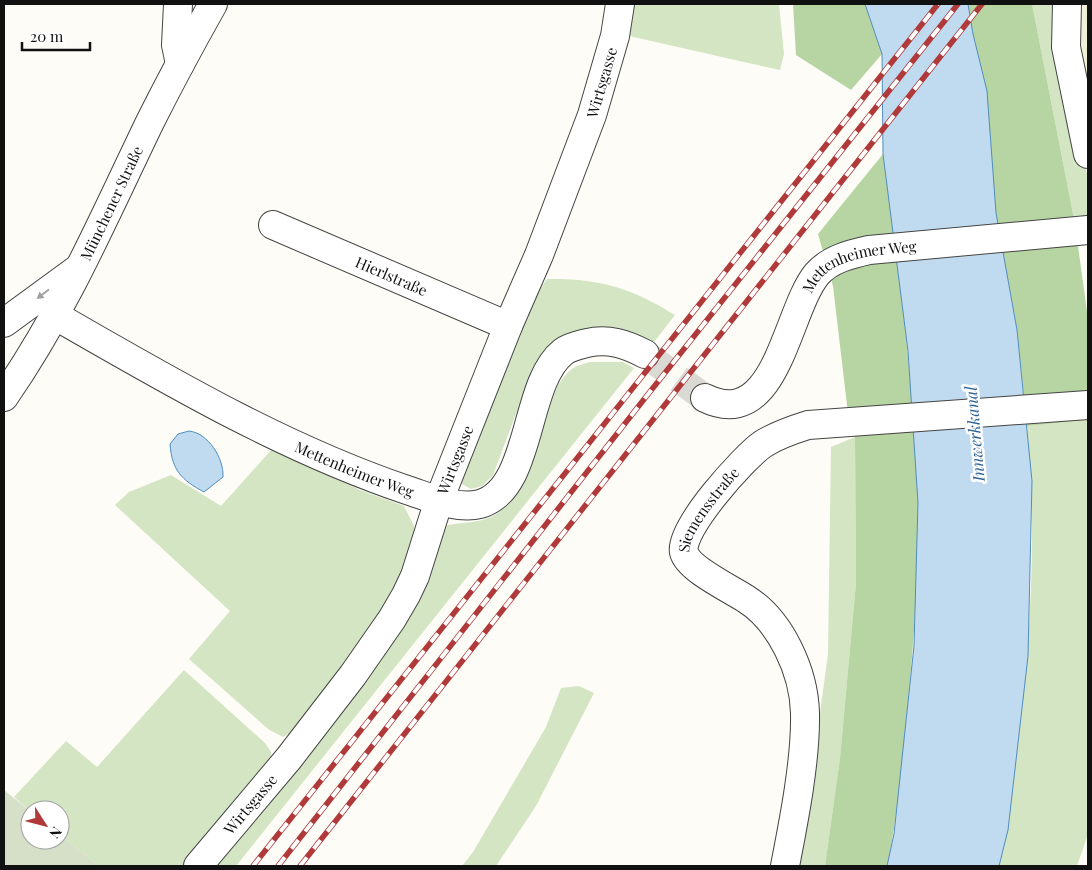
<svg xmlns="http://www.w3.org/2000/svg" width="1092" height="870" font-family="'Playfair Display',serif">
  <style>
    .farmland { fill: #f2f1d8 }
    .green { fill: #d3e5c2 }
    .forest { fill: #b7d4a3 }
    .cemetery { fill: #d6dfc7 }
    .water { fill: #c0dbef; stroke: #508dbd }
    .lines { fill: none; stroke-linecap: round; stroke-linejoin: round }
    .minor-tunnel { stroke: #dad9d4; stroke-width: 28; stroke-dasharray: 28 14; stroke-linecap: butt }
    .minor-casing { stroke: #444; stroke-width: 30 }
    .minor { stroke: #fff; stroke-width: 28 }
    .rail-casing { stroke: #b0393a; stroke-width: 5.5 }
    .rail { stroke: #fff; stroke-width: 4; stroke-dasharray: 11; stroke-linecap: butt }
    .oneway { fill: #a0a0a0 }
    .labels { text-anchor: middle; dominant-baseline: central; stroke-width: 5; stroke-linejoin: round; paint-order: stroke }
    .street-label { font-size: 15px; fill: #111; stroke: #fff }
    .water-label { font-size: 16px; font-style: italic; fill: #296094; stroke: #fff }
  </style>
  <rect width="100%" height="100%" fill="#fefcf6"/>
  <path class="farmland" d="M 1074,4 L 1088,4 L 1088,100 L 1075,41 Z"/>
  <g class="green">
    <path d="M 631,4 L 779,4 L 784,54 L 780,70 L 629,36 Z"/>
    <path d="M 1032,4 L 1060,4 L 1061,47 L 1088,179 L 1088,214 L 1075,224 Z"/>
    <path d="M 547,279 C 598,278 632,288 675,315 L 654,342 C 609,316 566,323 534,366 L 493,475 L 482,486 L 471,489 L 460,483 L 533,298 Z"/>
    <path d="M 590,362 L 623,362 L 634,368 L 236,866 L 208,866 L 441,527 C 459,521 479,525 496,514 C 544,486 533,400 572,369 C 577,365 584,364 590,362 Z"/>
    <path d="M 1088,420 L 1088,834 L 1077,866 L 999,866 C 1009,823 1014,780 1019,735 C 1031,633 1037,529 1027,426 Z"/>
    <path d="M 855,437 L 856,583 L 840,758 L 825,866 L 799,866 L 828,654 L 831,447 Z"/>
    <path d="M 273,448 L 360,490 L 404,506 L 414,526 L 414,544 L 388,607 L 297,730 L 283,737 L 268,729 L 189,659 L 230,611 L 115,505 L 129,492 L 171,475 L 221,506 Z"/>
    <path d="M 184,670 L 265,743 L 271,752 L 271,765 L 190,866 L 99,866 L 60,835 L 60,810 L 30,811 L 14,797 L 66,741 L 97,767 Z"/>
    <path d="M 579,686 L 594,693 L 536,806 L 496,866 L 462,866 L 473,852 L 546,727 L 561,688 Z"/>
  </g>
  <g class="forest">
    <path d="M 793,4 L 865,4 L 882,54 L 851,90 L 796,55 Z"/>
    <path d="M 968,4 L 1032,4 L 1075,224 L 1088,319 L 1088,420 L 1027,426 L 1017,330 L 996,213 Z"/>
    <path d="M 883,154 C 898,269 915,386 918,502 C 919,579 913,656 905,732 C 900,777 897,822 887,866 L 825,866 L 840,758 L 856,583 L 855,437 L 849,422 L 833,286 L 818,234 Z"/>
  </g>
  <path class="cemetery" d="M 4,790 L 30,811 L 30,840 L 60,840 L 60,835 L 99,866 L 4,866 Z"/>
  <g class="water">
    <path d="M 865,4 L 968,4 L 973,34 L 987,91 L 996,213 L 1017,330 L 1032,481 L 1028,656 L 1008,830 L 999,866 L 887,866 L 894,834 L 914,646 L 918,503 L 908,351 L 883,154 L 882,54 Z"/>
    <path d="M 189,431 C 208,433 224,458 223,477 L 204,492 C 182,480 172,471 170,444 L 178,434 Z"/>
  </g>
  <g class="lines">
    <path class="minor-tunnel" d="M 645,354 L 705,398"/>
    <defs>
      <g id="minor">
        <path d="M 178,4 L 176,45 L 180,64"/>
        <path d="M 1067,4 L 1066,47 L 1088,154"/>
        <path id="s1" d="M 273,225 L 508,326"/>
        <path id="s2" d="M 56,316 C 169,381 283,448 407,490 C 429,497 457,510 480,504 C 533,489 523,384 563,352 C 569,347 579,345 587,343 C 608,338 626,344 645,354"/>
        <path d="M 4,323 L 79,268"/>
        <path id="s3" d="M 4,397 C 65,309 104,217 150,122 C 170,82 191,43 213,4"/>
        <path id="s4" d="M 705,398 C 777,433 786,311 817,274 C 830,259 851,254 869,250 L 1088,230"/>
        <path id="s5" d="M 198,866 L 289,758 L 353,675 L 392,619 L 406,595 L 415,576 L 439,500 L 508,326 L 539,255 L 592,115 L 615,36 L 620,4"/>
        <path id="s6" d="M 785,866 C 794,820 806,759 805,713 C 804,672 781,621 746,599 C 731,589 688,569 684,552 C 678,530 745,456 763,444 C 777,435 792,430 808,425 L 1088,405"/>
      </g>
    </defs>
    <use href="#minor" class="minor-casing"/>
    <use href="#minor" class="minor"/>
    <defs>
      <g id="rail">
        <path d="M 253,866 L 938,4"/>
        <path d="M 278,866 L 645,398 L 958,4"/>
        <path d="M 300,866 L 982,4"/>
      </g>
    </defs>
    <use href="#rail" class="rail-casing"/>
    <use href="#rail" class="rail"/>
  </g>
  <defs><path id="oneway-solid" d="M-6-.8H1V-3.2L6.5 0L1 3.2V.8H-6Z" transform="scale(1.25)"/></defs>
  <use class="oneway" href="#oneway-solid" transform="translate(43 294) rotate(143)"/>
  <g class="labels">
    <g class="street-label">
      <text stroke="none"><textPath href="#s5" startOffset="891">Wirtsgasse</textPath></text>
      <text stroke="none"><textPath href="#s3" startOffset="222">Münchener Straße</textPath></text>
      <text stroke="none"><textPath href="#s4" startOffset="232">Mettenheimer Weg</textPath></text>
      <text stroke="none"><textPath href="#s1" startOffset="129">Hierlstraße</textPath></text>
      <text stroke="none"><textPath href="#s5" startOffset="486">Wirtsgasse</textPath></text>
      <text stroke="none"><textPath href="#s2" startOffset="336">Mettenheimer Weg</textPath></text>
      <text stroke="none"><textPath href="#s6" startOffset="416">Siemensstraße</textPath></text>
      <text stroke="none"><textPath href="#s5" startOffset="81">Wirtsgasse</textPath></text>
    </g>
    <g class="water-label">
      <text transform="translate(974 434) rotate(-95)">Innwerkkanal</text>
    </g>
  </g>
  <rect width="1092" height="870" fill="none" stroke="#111111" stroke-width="10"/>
  <g transform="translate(45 825) rotate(126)"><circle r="24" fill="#ffffff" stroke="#a0a0a0"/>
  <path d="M0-4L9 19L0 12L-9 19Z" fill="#b0393a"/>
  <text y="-8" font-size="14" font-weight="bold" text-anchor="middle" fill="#111111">N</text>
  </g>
  <path d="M22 42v8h68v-8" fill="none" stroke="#111111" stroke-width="2.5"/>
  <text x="30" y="42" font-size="15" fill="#111111" stroke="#ffffff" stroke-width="4" paint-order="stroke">20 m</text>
</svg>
